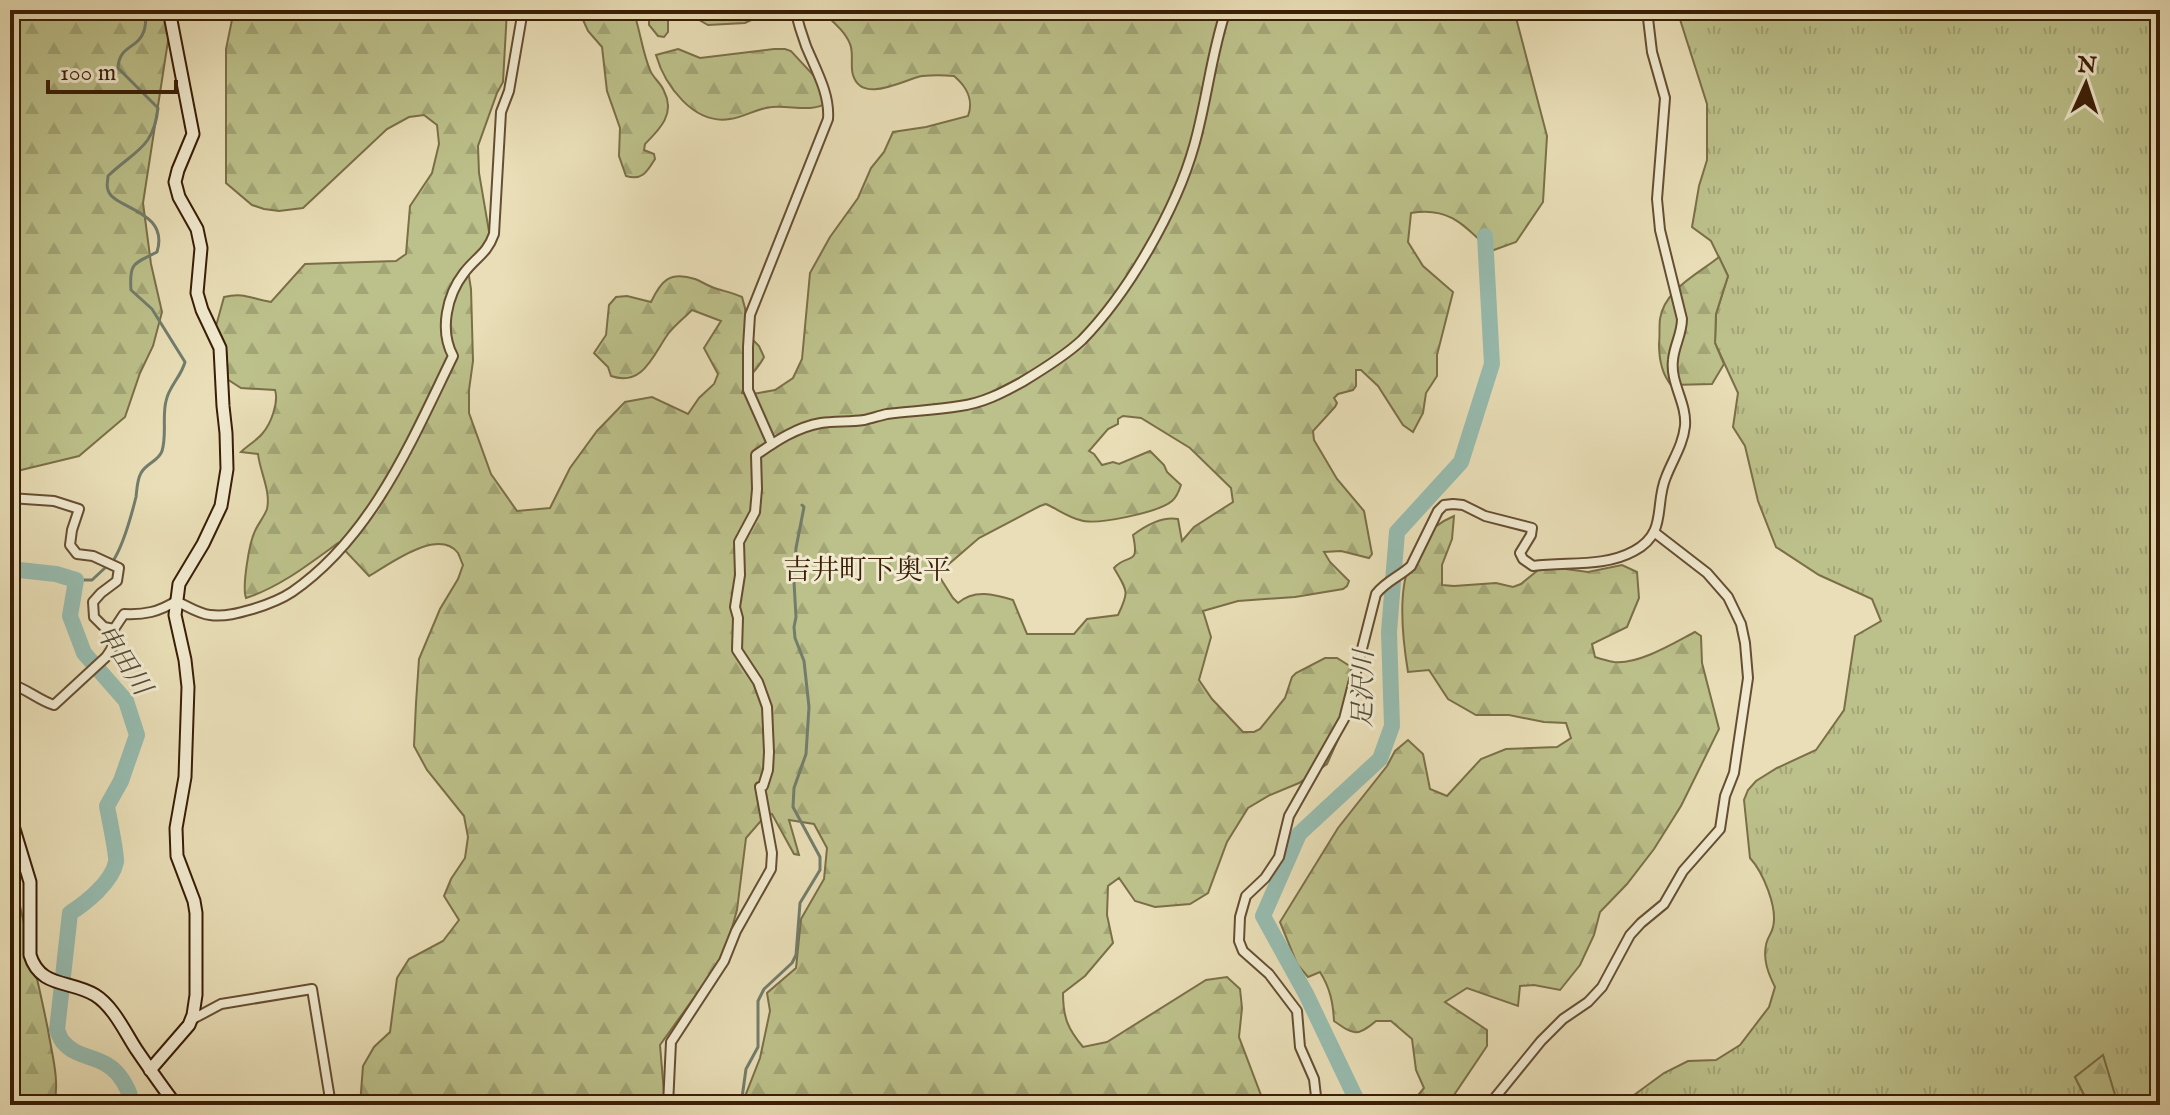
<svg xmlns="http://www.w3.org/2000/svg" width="2170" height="1115" font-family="'IM FELL English','Noto Serif JP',serif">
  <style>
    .grass { fill: url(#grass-tufts); stroke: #7b6f48; stroke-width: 2 }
    .forest { fill: url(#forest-firs); stroke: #7b6f48; stroke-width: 2; fill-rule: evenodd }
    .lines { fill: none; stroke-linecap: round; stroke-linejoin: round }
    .stream { stroke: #727d6c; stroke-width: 3 }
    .river { stroke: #97bcb0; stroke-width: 16 }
    .street-casing { stroke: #664e32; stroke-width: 12 }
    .secondary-casing { stroke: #3a1e06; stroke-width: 15 }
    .street { stroke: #f1ead0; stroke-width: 8 }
    .secondary { stroke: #f1ead0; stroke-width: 11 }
    .labels { text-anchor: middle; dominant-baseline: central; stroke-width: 6; stroke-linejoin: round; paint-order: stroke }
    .water-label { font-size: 26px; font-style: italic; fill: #564d39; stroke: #f1ead0 }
    .quarter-label { font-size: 28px; fill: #3a1e06; stroke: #f1ead0 }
  </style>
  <defs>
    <pattern id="grass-tufts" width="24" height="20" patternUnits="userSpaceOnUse" patternTransform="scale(2)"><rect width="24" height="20" fill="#bcc08a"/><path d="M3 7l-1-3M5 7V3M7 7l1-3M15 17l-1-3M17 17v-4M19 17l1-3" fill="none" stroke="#a2a576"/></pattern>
    <pattern id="forest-firs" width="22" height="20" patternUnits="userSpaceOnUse" patternTransform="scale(2)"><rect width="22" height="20" fill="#bcc08a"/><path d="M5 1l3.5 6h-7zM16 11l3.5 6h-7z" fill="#a2a576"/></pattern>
  </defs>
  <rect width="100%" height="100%" fill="#e9deb7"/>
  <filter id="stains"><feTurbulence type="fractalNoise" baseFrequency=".0025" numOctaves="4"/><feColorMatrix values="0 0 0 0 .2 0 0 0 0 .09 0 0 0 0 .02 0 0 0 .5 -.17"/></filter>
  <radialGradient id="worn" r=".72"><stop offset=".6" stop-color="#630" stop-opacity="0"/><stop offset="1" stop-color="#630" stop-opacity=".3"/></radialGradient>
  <path class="grass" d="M 1677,10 L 2160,10 L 2160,1061 L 2150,1066 L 2160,1081 L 2160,1105 L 2118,1105 L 2103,1056 L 2075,1077 L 2089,1105 L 1633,1105 L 1634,1095 L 1664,1073 L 1688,1061 L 1716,1060 L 1740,1045 L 1769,1007 L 1775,987 C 1768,973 1763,960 1766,945 C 1767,938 1772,933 1773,927 C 1778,908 1763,872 1750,858 L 1744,800 L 1748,790 L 1756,781 L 1777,768 L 1816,750 L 1844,710 L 1855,636 L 1881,621 L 1872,599 L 1819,575 L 1776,547 L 1758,501 L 1745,446 L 1733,427 L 1738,393 L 1715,343 L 1716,314 L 1728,276 L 1711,241 L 1692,227 L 1699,186 L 1707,160 L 1707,104 Z"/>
  <g class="forest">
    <path d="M 10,10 L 158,10 L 170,28 L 143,203 L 151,264 L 162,312 L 153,346 L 140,373 L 125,417 L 79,456 L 13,472 L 10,472 Z"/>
    <path d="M 234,10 L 507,10 L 503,82 L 497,93 L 478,146 L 479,173 L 491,243 L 468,270 L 471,289 L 473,361 L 469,390 L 469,413 L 491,474 L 517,511 L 550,508 L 570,468 L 597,431 L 625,402 L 652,397 L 688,414 L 699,398 L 714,384 L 718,374 L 704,348 L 721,321 L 692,310 C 684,318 675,325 668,334 C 653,355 643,387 611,376 L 608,367 L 594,353 L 606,335 L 609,305 L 616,297 L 627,296 L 651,302 C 661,281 669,271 695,279 C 701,281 706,285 712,287 C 722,291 731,292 742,297 L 745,308 L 746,329 L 751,338 L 759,346 L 764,357 C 757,371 745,378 742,393 L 753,394 L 775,390 L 793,378 L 802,359 L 810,273 L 830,237 L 858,198 L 871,168 L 884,152 L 893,132 L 926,127 L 968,116 C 974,100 966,86 954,76 C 943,75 933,75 922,76 C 905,79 862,105 853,75 C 850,66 854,53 850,44 C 845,31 831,20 821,10 L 1514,10 L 1547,136 L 1543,202 L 1516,242 L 1491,251 C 1465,226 1449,206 1411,213 L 1408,242 L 1423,266 L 1453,292 L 1437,355 L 1437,376 L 1426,393 L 1423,413 L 1413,432 L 1403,425 L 1378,386 L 1361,370 L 1356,370 L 1356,386 L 1353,390 L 1338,394 L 1334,398 L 1337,403 L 1335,407 L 1313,431 L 1314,440 L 1337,479 L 1364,511 L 1372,554 L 1369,558 L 1341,551 L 1324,552 L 1330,562 L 1349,581 L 1347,586 L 1343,589 L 1295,597 L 1238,601 L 1203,611 L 1211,637 L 1199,680 L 1212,699 L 1243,732 L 1254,732 L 1260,729 L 1285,698 L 1292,677 L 1296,673 L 1325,658 L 1337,658 L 1353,668 L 1357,689 L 1346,722 L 1327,764 L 1299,783 L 1270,795 L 1248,808 L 1227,842 L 1208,893 L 1190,904 L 1155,907 L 1135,901 L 1119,878 L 1108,886 L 1107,915 L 1113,943 L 1085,976 L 1063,993 C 1063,1018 1068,1029 1083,1047 L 1107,1042 L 1206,980 L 1227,977 L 1240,989 L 1242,1008 L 1239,1037 L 1264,1103 L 1268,1105 L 747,1105 L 746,1094 L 760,1058 L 770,1011 L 767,993 L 796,968 L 801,919 L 824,879 L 827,848 L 814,824 L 789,820 L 799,855 L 794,854 L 772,814 L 766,815 L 746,838 L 737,910 L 724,956 L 660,1045 L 665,1105 L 360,1105 L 363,1066 L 374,1047 L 390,1032 L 397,978 L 409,959 L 443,941 L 459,920 L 444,896 L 451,879 L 465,858 L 468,837 L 464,816 L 427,770 L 414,746 L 416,703 L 419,659 L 440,609 L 458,579 L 463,565 C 461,561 460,557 458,553 C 438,527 389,565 369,576 L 338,543 C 309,564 280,587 246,598 C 242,587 249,543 255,531 C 258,524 264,517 267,509 C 271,491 260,472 258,454 L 241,452 C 248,445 256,441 262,434 C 271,424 279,402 275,390 L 241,388 L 227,379 C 228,360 227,343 216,326 L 224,297 C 245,292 251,299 271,302 L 305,264 L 396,261 L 406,254 L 410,206 L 432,173 L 439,144 L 437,125 L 424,115 L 409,117 L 387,129 L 303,208 L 279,211 L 264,209 L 252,205 L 226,183 L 226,49 ZM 1123,416 L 1141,418 L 1190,448 L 1231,488 L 1233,502 L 1194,527 L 1182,541 L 1178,519 C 1162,516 1145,526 1133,535 C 1140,568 1128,552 1114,568 C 1127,591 1130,590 1118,615 L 1087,619 L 1074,634 L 1027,634 L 1013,600 C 994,594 974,589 958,603 L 953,598 L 939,576 L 942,570 L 979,538 L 1040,506 L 1046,504 C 1057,509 1068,517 1080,520 C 1096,526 1159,512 1172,501 C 1177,497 1179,491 1181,485 L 1167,472 L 1164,465 L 1150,451 L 1119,464 L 1113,462 L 1102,465 L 1094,454 L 1089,451 L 1108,429 L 1118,424 L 1118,419 Z"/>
    <path d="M 574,10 L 633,10 C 640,29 642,51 650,70 C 653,78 661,83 664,91 C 676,114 659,130 645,144 L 644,150 L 654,154 L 655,159 C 647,172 642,181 626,176 L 619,156 L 620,128 L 607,91 L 602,47 L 588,31 L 579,11 Z"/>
    <path d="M 657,10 L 668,10 L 668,32 L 664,37 L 658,36 L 649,25 L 649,19 Z"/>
    <path d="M 682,10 L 773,10 L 745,23 L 708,25 Z"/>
    <path d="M 678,49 L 700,58 L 774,49 L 785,49 L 791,51 L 829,92 L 827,103 C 810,113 791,105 772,107 C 757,108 745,117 730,119 C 694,125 665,86 656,55 Z"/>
    <path d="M 1719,257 L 1728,276 L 1716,314 L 1715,343 L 1724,364 L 1712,384 L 1671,385 C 1662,374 1659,358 1659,344 C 1660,336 1659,327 1660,319 C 1664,290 1698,274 1719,257 Z"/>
    <path d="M 1454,516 L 1452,539 L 1442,565 L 1442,585 L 1454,586 L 1496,583 L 1513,587 L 1521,584 L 1543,566 L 1588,572 L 1622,565 L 1637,572 L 1639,598 L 1627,627 L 1592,644 L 1595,657 C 1601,659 1608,661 1614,662 C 1638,665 1674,643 1695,632 L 1701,636 L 1702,663 L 1719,729 L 1681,806 L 1654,849 L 1627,884 L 1600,912 L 1594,935 L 1580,965 L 1560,990 L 1534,985 L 1520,986 L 1518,1006 L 1467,988 L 1445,1002 L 1487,1030 L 1487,1046 L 1454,1095 L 1441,1105 L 1410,1105 L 1424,1088 L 1416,1070 L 1412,1039 L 1391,1021 L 1376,1021 C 1357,1037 1354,1035 1334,1021 C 1333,1002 1330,988 1320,972 L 1308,977 L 1297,964 L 1280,922 L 1338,828 L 1387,766 L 1395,751 L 1408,740 L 1423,754 L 1430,789 L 1447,796 L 1481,759 L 1506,749 L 1557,747 L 1571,738 L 1566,723 L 1544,722 L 1509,715 L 1476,715 L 1448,699 L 1429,670 L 1408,672 C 1399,617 1392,542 1454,516 Z"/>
    <path d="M 10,869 L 13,877 C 25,928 38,979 48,1030 C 52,1054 60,1082 54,1105 L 10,1105 Z"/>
    <path d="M 2103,1055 L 2118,1105 L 2089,1105 L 2075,1077 Z"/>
  </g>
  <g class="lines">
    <g class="stream">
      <path d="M 113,561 C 124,544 131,517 136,497 C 137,489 137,480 141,473 C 146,463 159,461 162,451 C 167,435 162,417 166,401 C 169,386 181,377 185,362 L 152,309 L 131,290 C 129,262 134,264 157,252 C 170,210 113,209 108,190 C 106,185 108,181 108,176 C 134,151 154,148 158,108 L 118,68 C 119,45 138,49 144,31 C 146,25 146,16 146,10"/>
      <path d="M 76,580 L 92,580 L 107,566"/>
      <path d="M 741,1105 L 746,1069 L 758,1047 L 758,1001 L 764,989 L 792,963 L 796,955 L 800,903 L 820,870 L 820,857 L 793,807 L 794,788 L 806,754 L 809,707 L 804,661 L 795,638 L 794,627 L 796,617 L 794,582 L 796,548 L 804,507 L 802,505"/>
    </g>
    <g class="river">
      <path d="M 10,569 L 56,574 L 76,580 L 70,616 L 84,653 L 126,701 L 137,735 L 121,781 L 107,806 C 109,818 117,854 116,862 C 112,882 86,903 70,913 L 57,1030 C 59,1034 60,1039 63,1042 C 80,1062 106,1053 123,1081 C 128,1089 131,1095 132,1105"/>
      <path d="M 1359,1105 L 1306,994 L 1263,916 L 1299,834 L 1380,759 L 1392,726 L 1389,632 L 1397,532 L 1461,462 L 1492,364 L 1485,236"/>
    </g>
    <defs>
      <g id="street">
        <path d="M 772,444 L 748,390 L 748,347 L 750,315 L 828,119 C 830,94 816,70 806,46 C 802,35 798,22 795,10"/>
        <path d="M 10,498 L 54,501 L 79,509 L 72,530 L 70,545 L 77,554 L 93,556 L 119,568 L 117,581 L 101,593 L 93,602 L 94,617 L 104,627 L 114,629"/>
        <path d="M 10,684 C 26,688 38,700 54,705 L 106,657 L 112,648 L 114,629 L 124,614 C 144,615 159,612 176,601 C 187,606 199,614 210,615 C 225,617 239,613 253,609 C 266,605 280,600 292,592 C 372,537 412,440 453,356 C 439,330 447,295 464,273 C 476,257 487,254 494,234 L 501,112 L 509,91 L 523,10"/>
        <path d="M 191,1020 L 221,1004 L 312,989 L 331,1105"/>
        <path d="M 668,1105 L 671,1042 L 724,961 L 736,931 L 771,869 L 772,853 L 760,787 L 763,786 L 768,770 L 769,752 L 767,707 L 758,682 L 737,650 L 738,618 L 735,607 L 740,575 L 739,542 L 755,512 L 757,489 L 756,455 C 776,441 797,427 821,423 C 835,421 850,422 864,420 C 872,418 879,416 887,414 C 912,411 936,410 960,406 C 983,403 1002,393 1022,382 C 1042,370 1065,356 1082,340 C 1128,293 1176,210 1194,146 C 1207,101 1211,54 1226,10"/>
        <path d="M 1317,1105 L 1314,1079 L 1300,1047 L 1297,1011 L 1269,974 L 1243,951 L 1239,941 L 1240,917 L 1246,896 L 1265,878 L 1279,857 L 1289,816 L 1344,719 L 1376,594 C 1386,581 1399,577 1411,566 L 1438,511 L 1444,505 L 1453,504 L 1463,505 L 1485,516 L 1532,528 L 1531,535 L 1520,553 L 1523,559 L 1533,566 C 1566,561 1603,568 1634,551 C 1668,533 1654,505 1666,477 C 1673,459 1683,445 1685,426 C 1687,403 1670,383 1673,360 C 1674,346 1682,334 1682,319 L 1660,230 L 1657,199 L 1665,98 L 1652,52 L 1647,10"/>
        <path d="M 1489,1105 L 1541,1041 L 1563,1019 L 1588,1002 L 1602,987 L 1630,935 L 1641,923 L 1664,904 L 1683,871 L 1720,829 L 1725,796 L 1734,773 L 1748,678 L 1745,643 L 1741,624 L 1728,597 L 1707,573 L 1654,532"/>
      </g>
      <g id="secondary">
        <path d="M 10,816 L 30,882 L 30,955 C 40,988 70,980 95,995 C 113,1006 125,1032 136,1049 C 149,1068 162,1087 176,1105"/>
        <path d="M 150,1070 L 189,1025 L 193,1015 L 196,995 L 196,913 L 194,901 L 177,856 L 176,828 L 185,777 L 188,687 L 185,660 L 175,615 L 179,584 L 203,544 L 221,506 L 227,469 L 226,433 L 223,406 L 220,348 L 202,310 L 197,293 L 201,248 L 197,229 L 179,197 L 175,182 L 178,170 L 193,134 L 169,10"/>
      </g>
    </defs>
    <use href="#street" class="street-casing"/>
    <use href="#secondary" class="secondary-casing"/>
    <use href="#street" class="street"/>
    <use href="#secondary" class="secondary"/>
  </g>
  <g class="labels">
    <g class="water-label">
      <text transform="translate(123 660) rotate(57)">申田川</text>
      <text transform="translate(1364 689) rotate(-89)">足沢川</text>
    </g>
    <g class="quarter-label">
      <text x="867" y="571">吉井町下奥平</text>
    </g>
  </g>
  <rect width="2170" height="1115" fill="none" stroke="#e9deb7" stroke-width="40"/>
  <rect x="12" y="12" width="2146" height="1091" fill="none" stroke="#3a1e06" stroke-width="4"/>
  <rect x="20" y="20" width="2130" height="1075" fill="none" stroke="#3a1e06" stroke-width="2"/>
  <g transform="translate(2086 84) rotate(3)" stroke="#f1ead0" stroke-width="6" paint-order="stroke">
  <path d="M0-6L14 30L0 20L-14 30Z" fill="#3a1e06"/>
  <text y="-12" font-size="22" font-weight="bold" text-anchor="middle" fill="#3a1e06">N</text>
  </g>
  <path d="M48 80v12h128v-12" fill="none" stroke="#3a1e06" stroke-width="4"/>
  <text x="60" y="80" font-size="24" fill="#3a1e06" stroke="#f1ead0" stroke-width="6" paint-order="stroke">100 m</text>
  <rect width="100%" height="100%" filter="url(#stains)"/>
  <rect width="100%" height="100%" fill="url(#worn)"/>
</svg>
